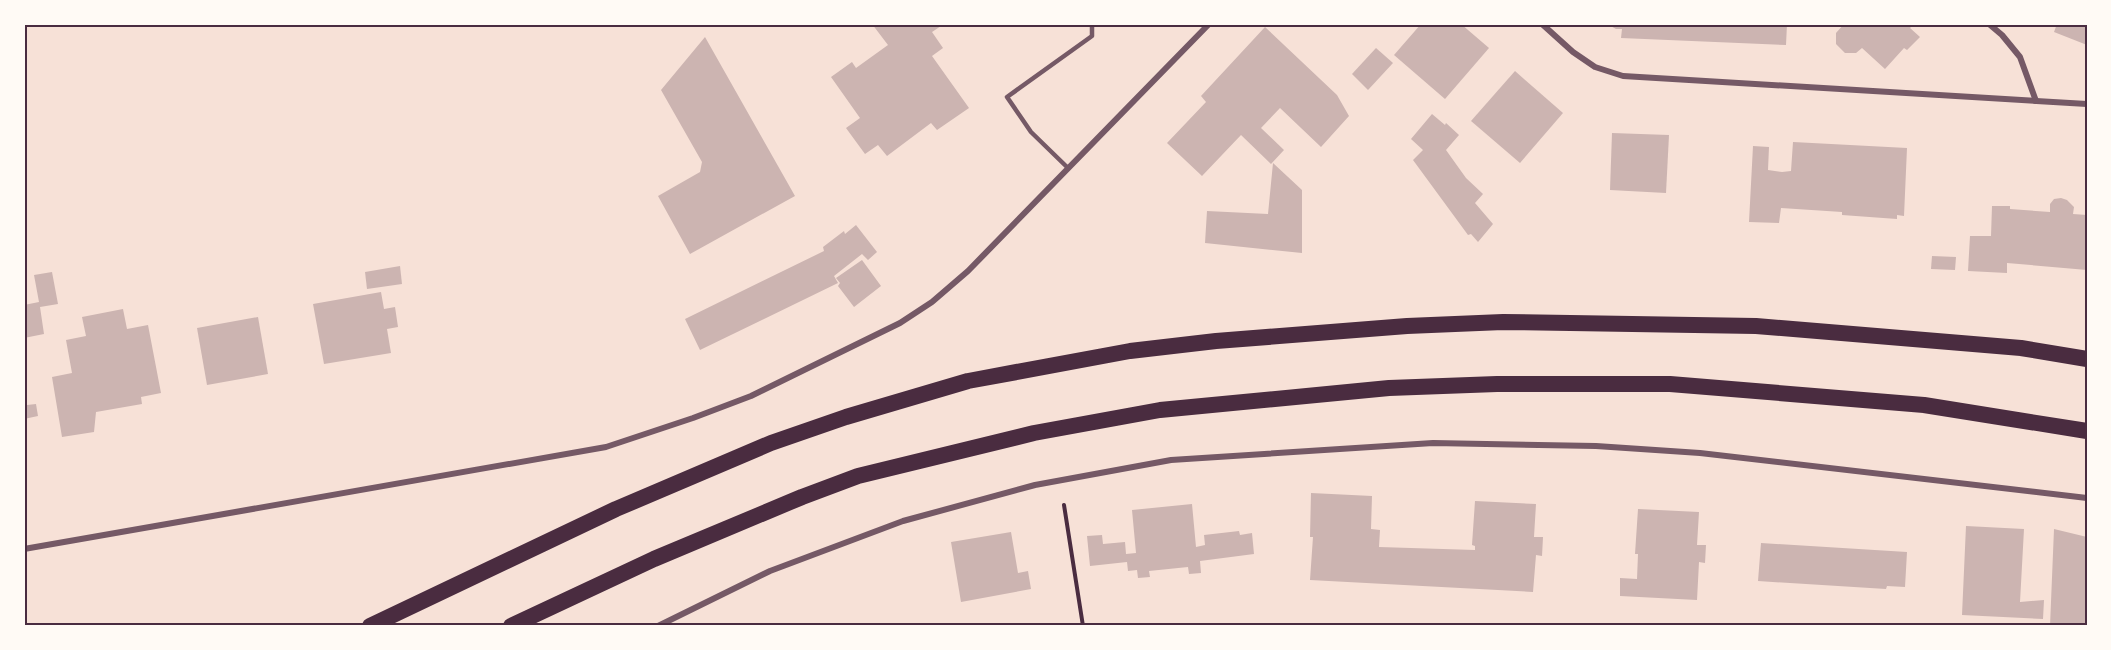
<svg xmlns="http://www.w3.org/2000/svg" width="2111" height="650" font-family="'Golos Text',sans-serif">
  <style>
    .building { fill: #ccb4b1 }
    .lines { fill: none; stroke-linecap: round; stroke-linejoin: round }
    .path { stroke: #4a2c40; stroke-width: 4 }
    .service { stroke: #755966; stroke-width: 4.5 }
    .minor { stroke: #755966; stroke-width: 6 }
    .trunk { stroke: #4a2c40; stroke-width: 16 }
    .neatline { fill: none; stroke: #4a2c40; stroke-width: 2 }
  </style>
  <rect width="100%" height="100%" fill="#f7e1d7"/>
  <g class="building">
    <path d="M 872,24 L 944,24 L 932,32 L 943,48 L 932,56 L 969,108 L 937,130 L 931,123 L 887,156 L 878,145 L 865,154 L 846,128 L 860,118 L 831,77 L 852,62 L 856,68 L 888,45 Z"/>
    <path d="M 1421,24 L 1461,24 L 1489,48 L 1445,99 L 1394,55 Z"/>
    <path d="M 1607,24 L 1787,24 L 1786,45 L 1621,38 L 1622,29 L 1616,29 Z"/>
    <path d="M 1844,24 L 1914,24 L 1910,28 L 1920,37 L 1907,50 L 1904,48 L 1885,69 L 1862,48 L 1856,53 L 1845,53 L 1836,44 L 1836,33 Z"/>
    <path d="M 2057,24 L 2087,24 L 2087,45 L 2054,32 Z"/>
    <path d="M 1265,27 L 1337,95 L 1349,116 L 1321,147 L 1280,108 L 1261,128 L 1284,150 L 1271,164 L 1241,135 L 1202,176 L 1167,143 L 1206,102 L 1201,96 Z"/>
    <path d="M 705,37 L 795,196 L 690,254 L 658,196 L 700,172 L 702,162 L 661,90 Z"/>
    <path d="M 1376,48 L 1393,63 L 1368,90 L 1352,74 Z"/>
    <path d="M 1515,71 L 1563,113 L 1520,163 L 1471,121 Z"/>
    <path d="M 1432,114 L 1445,125 L 1446,123 L 1459,135 L 1446,150 L 1466,178 L 1483,194 L 1475,203 L 1493,224 L 1478,242 L 1471,234 L 1468,235 L 1413,160 L 1423,150 L 1411,139 Z"/>
    <path d="M 1612,133 L 1669,135 L 1666,193 L 1610,190 Z"/>
    <path d="M 1793,142 L 1907,148 L 1904,216 L 1897,215 L 1897,219 L 1842,215 L 1842,212 L 1781,208 L 1779,223 L 1749,222 L 1753,146 L 1769,147 L 1768,170 L 1782,172 L 1791,171 Z"/>
    <path d="M 1273,163 L 1302,190 L 1302,253 L 1205,243 L 1207,211 L 1268,214 Z"/>
    <path d="M 2061,198 L 2067,200 L 2074,207 L 2073,214 L 2087,215 L 2087,270 L 2007,263 L 2007,273 L 1968,271 L 1970,236 L 1991,236 L 1992,206 L 2010,206 L 2010,209 L 2050,212 L 2050,204 L 2054,199 Z"/>
    <path d="M 856,225 L 877,252 L 868,260 L 862,254 L 834,276 L 838,283 L 700,350 L 685,319 L 824,251 L 823,247 L 844,231 L 845,234 Z"/>
    <path d="M 1932,256 L 1956,257 L 1955,270 L 1931,269 Z"/>
    <path d="M 862,260 L 881,286 L 854,307 L 838,286 L 840,283 L 836,278 Z"/>
    <path d="M 400,266 L 402,284 L 367,289 L 365,272 Z"/>
    <path d="M 52,272 L 58,304 L 40,307 L 44,334 L 24,338 L 24,305 L 39,302 L 34,275 Z"/>
    <path d="M 381,292 L 384,309 L 395,307 L 398,327 L 387,329 L 391,353 L 324,364 L 313,304 Z"/>
    <path d="M 123,309 L 127,329 L 148,325 L 161,393 L 141,397 L 142,404 L 96,412 L 94,432 L 62,437 L 52,377 L 72,373 L 66,340 L 86,336 L 82,317 Z"/>
    <path d="M 258,317 L 268,374 L 207,385 L 197,328 Z"/>
    <path d="M 24,395 L 27,405 L 36,404 L 38,416 L 24,419 Z"/>
    <path d="M 1311,493 L 1372,496 L 1371,529 L 1380,530 L 1379,547 L 1475,550 L 1475,546 L 1472,545 L 1475,501 L 1536,504 L 1534,537 L 1543,537 L 1542,556 L 1536,555 L 1533,592 L 1310,580 L 1313,537 L 1310,537 Z"/>
    <path d="M 1192,504 L 1196,547 L 1205,545 L 1204,535 L 1239,531 L 1240,535 L 1252,533 L 1254,554 L 1200,561 L 1201,573 L 1189,574 L 1188,567 L 1149,571 L 1150,577 L 1138,578 L 1137,570 L 1128,571 L 1127,562 L 1090,566 L 1087,536 L 1102,535 L 1103,544 L 1125,542 L 1126,554 L 1136,553 L 1132,510 Z"/>
    <path d="M 1638,509 L 1699,512 L 1697,545 L 1706,545 L 1705,563 L 1699,562 L 1697,600 L 1620,596 L 1620,578 L 1637,579 L 1638,554 L 1635,554 Z"/>
    <path d="M 1966,526 L 2024,529 L 2020,602 L 2044,600 L 2043,619 L 1962,615 Z"/>
    <path d="M 2054,529 L 2087,537 L 2085,592 L 2087,592 L 2087,626 L 2050,626 Z"/>
    <path d="M 1011,532 L 1018,573 L 1028,571 L 1031,589 L 961,602 L 951,542 Z"/>
    <path d="M 1761,543 L 1907,552 L 1905,587 L 1887,586 L 1886,589 L 1758,581 Z"/>
  </g>
  <g class="lines">
    <path class="path" d="M 1064,505 L 1083,626"/>
    <path class="service" d="M 1068,168 L 1031,132 L 1007,97 L 1092,36 L 1092,24"/>
    <g class="minor">
      <path d="M 1542,24 L 1573,52 L 1595,67 L 1623,76 L 2087,104"/>
      <path d="M 1989,24 L 2002,35 L 2020,57 L 2036,101"/>
      <path d="M 24,549 L 606,447 L 693,418 L 751,396 L 900,323 L 932,302 L 968,271 L 1209,24"/>
      <path d="M 658,626 L 770,571 L 903,521 L 1035,485 L 1171,460 L 1433,443 L 1596,446 L 1700,453 L 2087,498"/>
    </g>
    <g class="trunk">
      <path d="M 370,626 L 616,509 L 771,443 L 846,417 L 968,381 L 1130,351 L 1216,341 L 1407,326 L 1503,322 L 1756,326 L 2021,348 L 2087,359"/>
      <path d="M 511,626 L 654,559 L 802,497 L 858,476 L 1034,433 L 1160,410 L 1389,388 L 1497,384 L 1670,384 L 1924,405 L 2087,431"/>
    </g>
  </g>
  <rect width="2111" height="650" fill="none" stroke="#fffaf5" stroke-width="51"/>
  <rect x="26" y="26" width="2060" height="598" class="neatline"/>
</svg>
